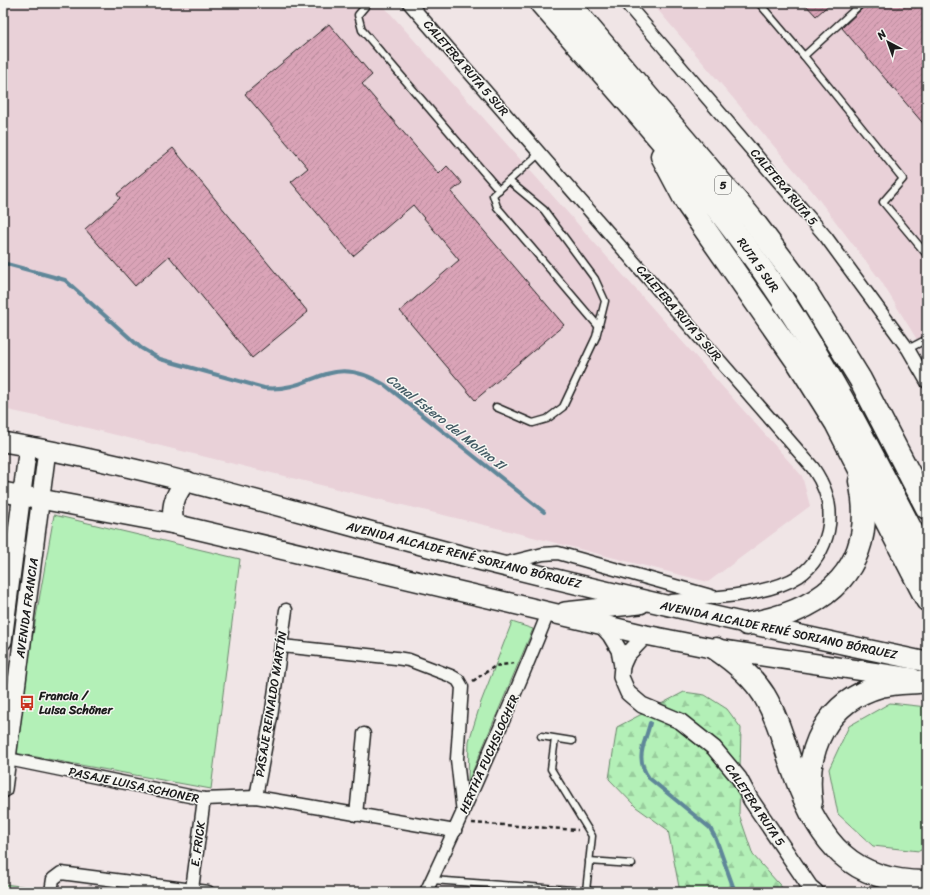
<svg xmlns="http://www.w3.org/2000/svg" width="930" height="895" font-family="Sriracha,sans-serif">
  <style>
    .built { fill: #e9d1d8 }
    .green { fill: #b3f0b7; stroke: #68866a }
    .forest { fill: url(#forest-firs); stroke: #68866a }
    .lines { fill: none; stroke-linecap: round; stroke-linejoin: round }
    .stream { stroke: #5f8799; stroke-width: 4 }
    .building { fill: url(#building-hatch); stroke: #1c1c1c }
    .service-casing { stroke: #1c1c1c; stroke-width: 9 }
    .minor-casing { stroke: #1c1c1c; stroke-width: 15 }
    .tertiary-casing { stroke: #1c1c1c; stroke-width: 18 }
    .secondary-casing { stroke: #1c1c1c; stroke-width: 20 }
    .primary-casing { stroke: #1c1c1c; stroke-width: 22 }
    .motorway-casing { stroke: #1c1c1c; stroke-width: 25 }
    .path { stroke: #1c1c1c; stroke-width: 2.5; stroke-dasharray: 4 3; stroke-linecap: butt }
    .service { stroke: #f6f6f2; stroke-width: 6 }
    .minor { stroke: #f6f6f2; stroke-width: 12 }
    .tertiary { stroke: #f6f6f2; stroke-width: 15 }
    .secondary { stroke: #f6f6f2; stroke-width: 17 }
    .primary { stroke: #f6f6f2; stroke-width: 19 }
    .motorway { stroke: #f6f6f2; stroke-width: 22 }
    .labels { text-anchor: middle; dominant-baseline: central; stroke-width: 3; stroke-linejoin: round; paint-order: stroke }
    .shield { fill: #f6f6f2; stroke: #5d5d5c; stroke-width: 1 }
    .shield-label { font-size: 11px; font-weight: bold; fill: #1c1c1c }
    .street-label { font-size: 12px; fill: #1c1c1c; stroke: #f6f6f2 }
    .poi-label { font-size: 12px; font-weight: bold; fill: #1c1c1c; stroke: #f6f6f2; text-anchor: start }
    .water-label { font-size: 13px; font-style: italic; fill: #435b65; stroke: #f6f6f2 }
  </style>
  <defs>
    <pattern id="forest-firs" width="22" height="20" patternUnits="userSpaceOnUse"><rect width="22" height="20" fill="#b3f0b7"/><path d="M5 1l3.5 6h-7zM16 11l3.5 6h-7z" fill="#99cd9d"/></pattern>
    <pattern id="building-hatch" width="6" height="6" patternUnits="userSpaceOnUse"><rect width="6" height="6" fill="#daa3b7"/><path d="M-1 1l2-2M0 6l6-6M5 7l2-2" fill="none" stroke="#ba8c9d"/></pattern>
  </defs>
  <rect width="100%" height="100%" fill="#f0e5e6"/>
  <filter id="ink" filterUnits="userSpaceOnUse"><feTurbulence type="fractalNoise" baseFrequency=".025" numOctaves="2"/><feDisplacementMap in="SourceGraphic" scale="8" xChannelSelector="R" yChannelSelector="G"/><feConvolveMatrix kernelMatrix="1 2 1 2 8 2 1 2 1" color-interpolation-filters="sRGB"/></filter>
  <g filter="url(#ink)">
    <g class="built">
      <path d="M 3,3 L 381,3 L 802,476 L 810,506 L 708,582 L 521,534 L 55,420 L 3,409 Z"/>
      <path d="M 652,3 L 927,3 L 927,356 L 881,281 L 813,192 Z"/>
    </g>
    <g class="green">
      <path d="M 54,515 L 240,559 L 211,789 L 15,753 L 29,657 Z"/>
      <path d="M 512,622 L 533,629 L 468,782 L 469,741 L 481,702 Z"/>
      <path d="M 890,703 L 927,707 L 927,847 L 919,851 L 873,846 L 838,814 L 829,769 L 849,726 Z"/>
      <path d="M 4,884 L 69,892 L 3,892 Z"/>
    </g>
    <path class="forest" d="M 684,692 L 705,695 L 727,709 L 741,728 L 739,814 L 753,855 L 786,892 L 680,892 L 668,830 L 636,807 L 609,779 L 617,727 Z"/>
    <g class="lines">
      <g class="stream">
        <path d="M 3,263 L 65,280 L 141,348 L 160,359 L 264,388 C 315,393 328,350 385,385 L 544,512"/>
        <path d="M 650,723 C 645,744 634,758 649,778 L 710,828 L 716,839 L 735,892"/>
      </g>
    </g>
    <g class="building">
      <path d="M 804,3 L 831,3 L 816,16 Z"/>
      <path d="M 868,3 L 927,3 L 927,128 L 842,28 Z"/>
      <path d="M 329,24 L 372,75 L 362,84 L 439,174 L 447,166 L 462,183 L 451,192 L 564,325 L 475,400 L 400,311 L 459,260 L 413,205 L 353,256 L 291,182 L 308,168 L 245,94 Z"/>
      <path d="M 173,148 L 308,312 L 252,358 L 169,256 L 135,286 L 85,229 L 120,198 L 117,194 Z"/>
    </g>
    <g class="lines">
      <defs>
        <g id="service">
          <path d="M 368,3 L 358,15 L 362,30 L 499,190"/>
          <path d="M 759,3 L 804,56"/>
          <path d="M 862,3 L 804,56 L 903,179 L 883,202 L 927,255"/>
          <path d="M 540,153 L 493,195 L 497,207 L 599,327"/>
          <path d="M 908,349 L 927,339"/>
          <path d="M 496,407 L 533,423 L 547,419 L 563,407 L 596,337 L 605,301 L 595,279 L 544,210 L 509,181"/>
          <path d="M 541,736 L 572,741"/>
          <path d="M 555,739 L 551,769 L 592,836 L 586,891"/>
          <path d="M 589,861 L 632,864"/>
          <path d="M 432,880 L 600,892"/>
        </g>
        <g id="minor">
          <path d="M 409,3 L 813,468 C 826,487 833,508 828,531 C 824,548 814,566 799,576 C 768,596 708,598 671,601"/>
          <path d="M 626,3 L 826,237 L 908,349 L 927,382"/>
          <path d="M 503,564 L 543,554 L 558,553 L 711,596"/>
          <path d="M 282,646 L 396,658 L 409,660 L 451,676 L 458,680 L 462,687 L 457,759 L 463,813"/>
          <path d="M 3,758 L 204,799 L 256,797 L 455,831"/>
          <path d="M 256,797 L 271,717 L 286,610"/>
          <path d="M 356,815 L 364,734"/>
          <path d="M 192,889 L 204,799"/>
          <path d="M 51,892 L 53,879 L 61,873 L 208,892"/>
          <path d="M 426,892 C 469,800 510,708 548,613"/>
        </g>
        <g id="tertiary">
          <path d="M 601,625 L 610,635 L 619,650 L 622,666 L 621,677 L 628,693 L 642,705 L 680,721 L 714,748 L 739,778 L 751,800 L 810,887 L 816,892"/>
          <path d="M 622,666 L 627,655 L 646,635"/>
        </g>
        <g id="secondary">
          <path d="M 3,641 L 28,446"/>
          <path d="M 3,789 L 47,450"/>
        </g>
        <g id="primary">
          <path d="M 3,442 C 146,466 285,509 425,546 C 591,590 759,627 927,662"/>
          <path d="M 3,492 L 174,524 L 646,635 L 716,649 L 912,678"/>
          <path d="M 174,524 C 170,507 175,493 187,481"/>
          <path d="M 565,612 L 640,604"/>
        </g>
        <g id="motorway">
          <path d="M 541,3 C 624,98 711,191 781,297 C 836,380 880,471 927,560"/>
          <path d="M 568,3 L 751,218 L 805,290 L 860,379 L 927,508"/>
          <path d="M 662,156 L 688,205 L 799,364 L 836,423 L 927,600"/>
          <path d="M 747,624 C 826,611 879,567 860,481"/>
          <path d="M 716,649 C 735,662 752,676 764,695 C 779,720 785,748 795,775 C 819,842 851,883 927,882"/>
          <path d="M 811,802 C 804,749 827,701 881,686 C 896,682 912,683 927,681"/>
        </g>
      </defs>
      <use href="#service" class="service-casing"/>
      <use href="#minor" class="minor-casing"/>
      <use href="#tertiary" class="tertiary-casing"/>
      <use href="#secondary" class="secondary-casing"/>
      <use href="#primary" class="primary-casing"/>
      <use href="#motorway" class="motorway-casing"/>
      <g class="path">
        <path d="M 473,681 L 495,666 L 515,663"/>
        <path d="M 472,823 L 578,830"/>
      </g>
      <use href="#service" class="service"/>
      <use href="#minor" class="minor"/>
      <use href="#tertiary" class="tertiary"/>
      <use href="#secondary" class="secondary"/>
      <use href="#primary" class="primary"/>
      <use href="#motorway" class="motorway"/>
    </g>
  </g>
  <defs>
    <symbol id="bus-bare" viewBox="-9 -9 18 18"><path d="M-5-6H5V4H4V6H2V4H-2V6H-4V4H-5ZM-3.5-4V0h7V-4ZM-3.5 1.2v1.5H-2V1.2ZM2 1.2v1.5H3.5V1.2Z" fill="#c8321e" stroke="#f6f6f2" stroke-width="2.5" paint-order="stroke"/></symbol>
  </defs>
  <g fill-rule="evenodd">
    <use href="#bus-bare" x="16" y="692" width="22" height="22"/>
  </g>
  <g class="labels">
    <rect class="shield" x="715" y="176" width="16" height="18" rx="3"/>
    <g class="shield-label">
      <text x="723" y="185">5</text>
    </g>
    <g class="street-label">
      <text transform="translate(466 68) rotate(49)">CALETERA RUTA 5 SUR</text>
      <text transform="translate(784 187) rotate(50)">CALETERA RUTA 5</text>
      <text transform="translate(758 265) rotate(55)">RUTA 5 SUR</text>
      <text transform="translate(679 313) rotate(49)">CALETERA RUTA 5 SUR</text>
      <text transform="translate(464 555) rotate(14)">AVENIDA ALCALDE RENÉ SORIANO BÓRQUEZ</text>
      <text transform="translate(27 608) rotate(-82)">AVENIDA FRANCIA</text>
      <text transform="translate(779 630) rotate(12)">AVENIDA ALCALDE RENÉ SORIANO BÓRQUEZ</text>
      <text transform="translate(271 704) rotate(-81)">PASAJE REINALDO MARTÍN</text>
      <text transform="translate(489 754) rotate(-66)">HERTHA FUCHSLOCHER</text>
      <text transform="translate(134 785) rotate(12)">PASAJE LUISA SCHONER</text>
      <text transform="translate(755 805) rotate(56)">CALETERA RUTA 5</text>
      <text transform="translate(198 844) rotate(-82)">E. FRICK</text>
    </g>
    <g class="poi-label">
      <text x="39" y="696">Francia /<tspan x="39" dy="14">Luisa Schöner</tspan></text>
    </g>
    <g class="water-label">
      <text transform="translate(446 422) rotate(38)">Canal Estero del Molino II</text>
    </g>
  </g>
  <rect width="930" height="895" fill="none" stroke="#f6f6f2" stroke-width="16"/>
  <rect x="8" y="8" width="914" height="879" fill="none" stroke="#1c1c1c" stroke-width="1.5" filter="url(#ink)"/>
  <g transform="translate(888 42) rotate(319)" stroke="#f6f6f2" stroke-width="3" paint-order="stroke">
  <path d="M0-3L7 15L0 10L-7 15Z" fill="#1c1c1c"/>
  <text y="-6" font-size="11" font-weight="bold" text-anchor="middle" fill="#1c1c1c">N</text>
  </g>
</svg>
